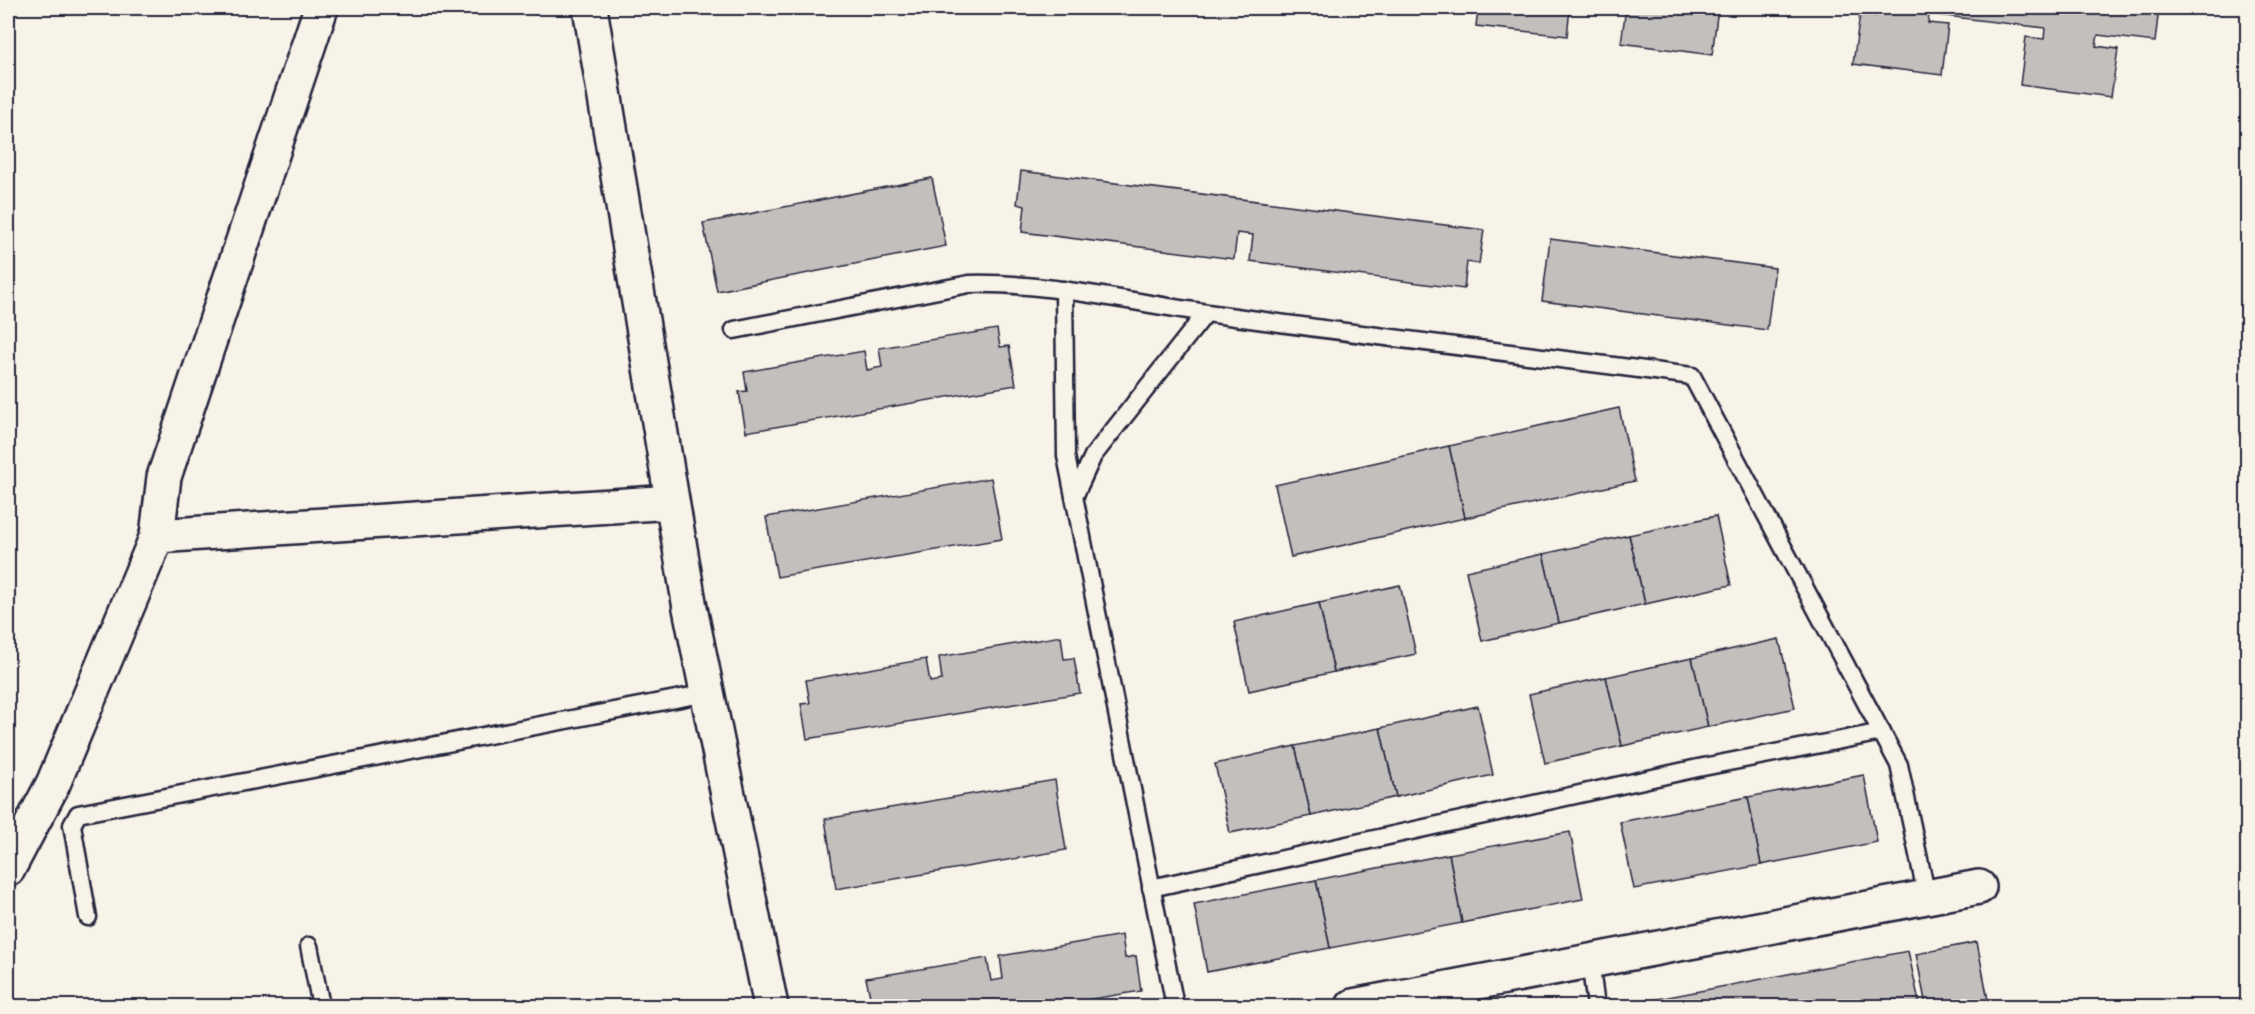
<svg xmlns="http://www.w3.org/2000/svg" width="2255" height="1014" font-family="Mali,sans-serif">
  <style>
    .building { fill: #c2bfbd; stroke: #22223b; stroke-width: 1.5 }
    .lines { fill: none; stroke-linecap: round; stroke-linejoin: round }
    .lane-casing { stroke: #22223b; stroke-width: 21 }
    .street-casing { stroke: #22223b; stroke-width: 38 }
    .lane { stroke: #f7f3e8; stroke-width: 16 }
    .street { stroke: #f7f3e8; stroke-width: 33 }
  </style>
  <rect width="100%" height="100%" fill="#f7f3e8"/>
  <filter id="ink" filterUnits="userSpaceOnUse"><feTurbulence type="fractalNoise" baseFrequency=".0167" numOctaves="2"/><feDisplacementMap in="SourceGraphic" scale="12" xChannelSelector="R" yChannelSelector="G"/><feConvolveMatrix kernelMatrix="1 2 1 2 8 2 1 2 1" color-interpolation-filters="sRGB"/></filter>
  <g filter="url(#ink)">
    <g class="building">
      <path d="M 1478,8 L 1570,8 L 1567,36 L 1476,26 Z"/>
      <path d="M 1626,8 L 1718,8 L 1712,55 L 1621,43 Z"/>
      <path d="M 1877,8 L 2159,8 L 2155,42 L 2098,35 L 2096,46 L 2118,49 L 2111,97 L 2020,85 L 2026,37 L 2044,39 L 2045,28 L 1929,14 L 1928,23 L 1948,25 L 1942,75 L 1853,64 L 1860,14 L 1876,16 Z"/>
      <path d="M 1021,171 L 1484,230 L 1479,264 L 1467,262 L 1464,289 L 1250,261 L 1253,235 L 1237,233 L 1234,259 L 1022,232 L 1025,206 L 1017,204 Z"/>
      <path d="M 932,178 L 946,246 L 717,291 L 703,223 Z"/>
      <path d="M 1550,239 L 1775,268 L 1767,330 L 1542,301 Z"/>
      <path d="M 997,329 L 1000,347 L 1009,346 L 1016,385 L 746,432 L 739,392 L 747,391 L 744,372 L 864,351 L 867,370 L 882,367 L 879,348 Z"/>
      <path d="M 1619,408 L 1635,481 L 1465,518 L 1449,446 Z"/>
      <path d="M 1449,446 L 1465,518 L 1291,557 L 1275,485 Z"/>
      <path d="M 991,478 L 1002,539 L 777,577 L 766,517 Z"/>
      <path d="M 1716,516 L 1731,585 L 1645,604 L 1629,535 Z"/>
      <path d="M 1629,535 L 1645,604 L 1559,623 L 1543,554 Z"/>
      <path d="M 1543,554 L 1559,623 L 1482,641 L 1466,571 Z"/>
      <path d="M 1400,585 L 1416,654 L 1334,672 L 1319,603 Z"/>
      <path d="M 1319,603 L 1334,672 L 1249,691 L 1234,622 Z"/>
      <path d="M 1061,636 L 1064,659 L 1074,658 L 1080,693 L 807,739 L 801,704 L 810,703 L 806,680 L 926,659 L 930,682 L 942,680 L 939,657 Z"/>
      <path d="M 1779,639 L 1795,708 L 1708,727 L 1692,658 Z"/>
      <path d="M 1692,658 L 1708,727 L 1622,746 L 1606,677 Z"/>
      <path d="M 1606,677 L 1622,746 L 1545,763 L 1529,694 Z"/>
      <path d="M 1478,706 L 1493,775 L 1396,797 L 1380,728 Z"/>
      <path d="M 1380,728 L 1396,797 L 1311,816 L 1295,746 Z"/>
      <path d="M 1295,746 L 1311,816 L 1230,833 L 1215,764 Z"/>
      <path d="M 1864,775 L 1877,842 L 1761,865 L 1748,797 Z"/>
      <path d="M 1055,780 L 1066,850 L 836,889 L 825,819 Z"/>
      <path d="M 1748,797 L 1761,865 L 1634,889 L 1620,822 Z"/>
      <path d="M 1570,832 L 1583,899 L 1462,923 L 1449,854 Z"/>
      <path d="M 1449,854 L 1462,923 L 1330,948 L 1316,880 Z"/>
      <path d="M 1316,880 L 1330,948 L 1207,972 L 1194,904 Z"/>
      <path d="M 1122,935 L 1125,958 L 1136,956 L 1141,991 L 1050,1006 L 863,1006 L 863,1002 L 871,1001 L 866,978 L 987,958 L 991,981 L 1003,979 L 1000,956 Z"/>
      <path d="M 1977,942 L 1988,1000 L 1953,1006 L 1926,1006 L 1916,954 Z"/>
      <path d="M 1908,951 L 1920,1006 L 1643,1006 L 1642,1002 Z"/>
    </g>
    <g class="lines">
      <defs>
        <g id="lane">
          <path d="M 1064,290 L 1066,456 L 1175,1006"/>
          <path d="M 734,330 L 969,284 C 1049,282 1128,302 1207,313 C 1368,336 1531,355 1692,376 L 1899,765 L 1927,897"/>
          <path d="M 1074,497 L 1093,456 L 1206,313"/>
          <path d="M 1151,888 L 1698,768 L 1882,732"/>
          <path d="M 88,917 L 72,825 L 78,814 L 707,693"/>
          <path d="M 309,946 L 321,1006"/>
          <path d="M 1590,961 L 1596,1006"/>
        </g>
        <g id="street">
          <path d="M 590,8 L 690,608 L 771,1006"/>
          <path d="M 157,536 L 164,477 L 321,8"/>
          <path d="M 8,869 L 53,784 L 157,536 L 672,502"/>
          <path d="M 1353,1006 L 1979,887"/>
        </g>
      </defs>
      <use href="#lane" class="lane-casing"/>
      <use href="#street" class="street-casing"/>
      <use href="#lane" class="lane"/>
      <use href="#street" class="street"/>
    </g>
  </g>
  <rect width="2255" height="1014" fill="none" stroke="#f7f3e8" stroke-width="30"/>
  <rect x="15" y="15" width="2225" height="984" fill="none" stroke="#22223b" stroke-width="2" filter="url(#ink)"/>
</svg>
